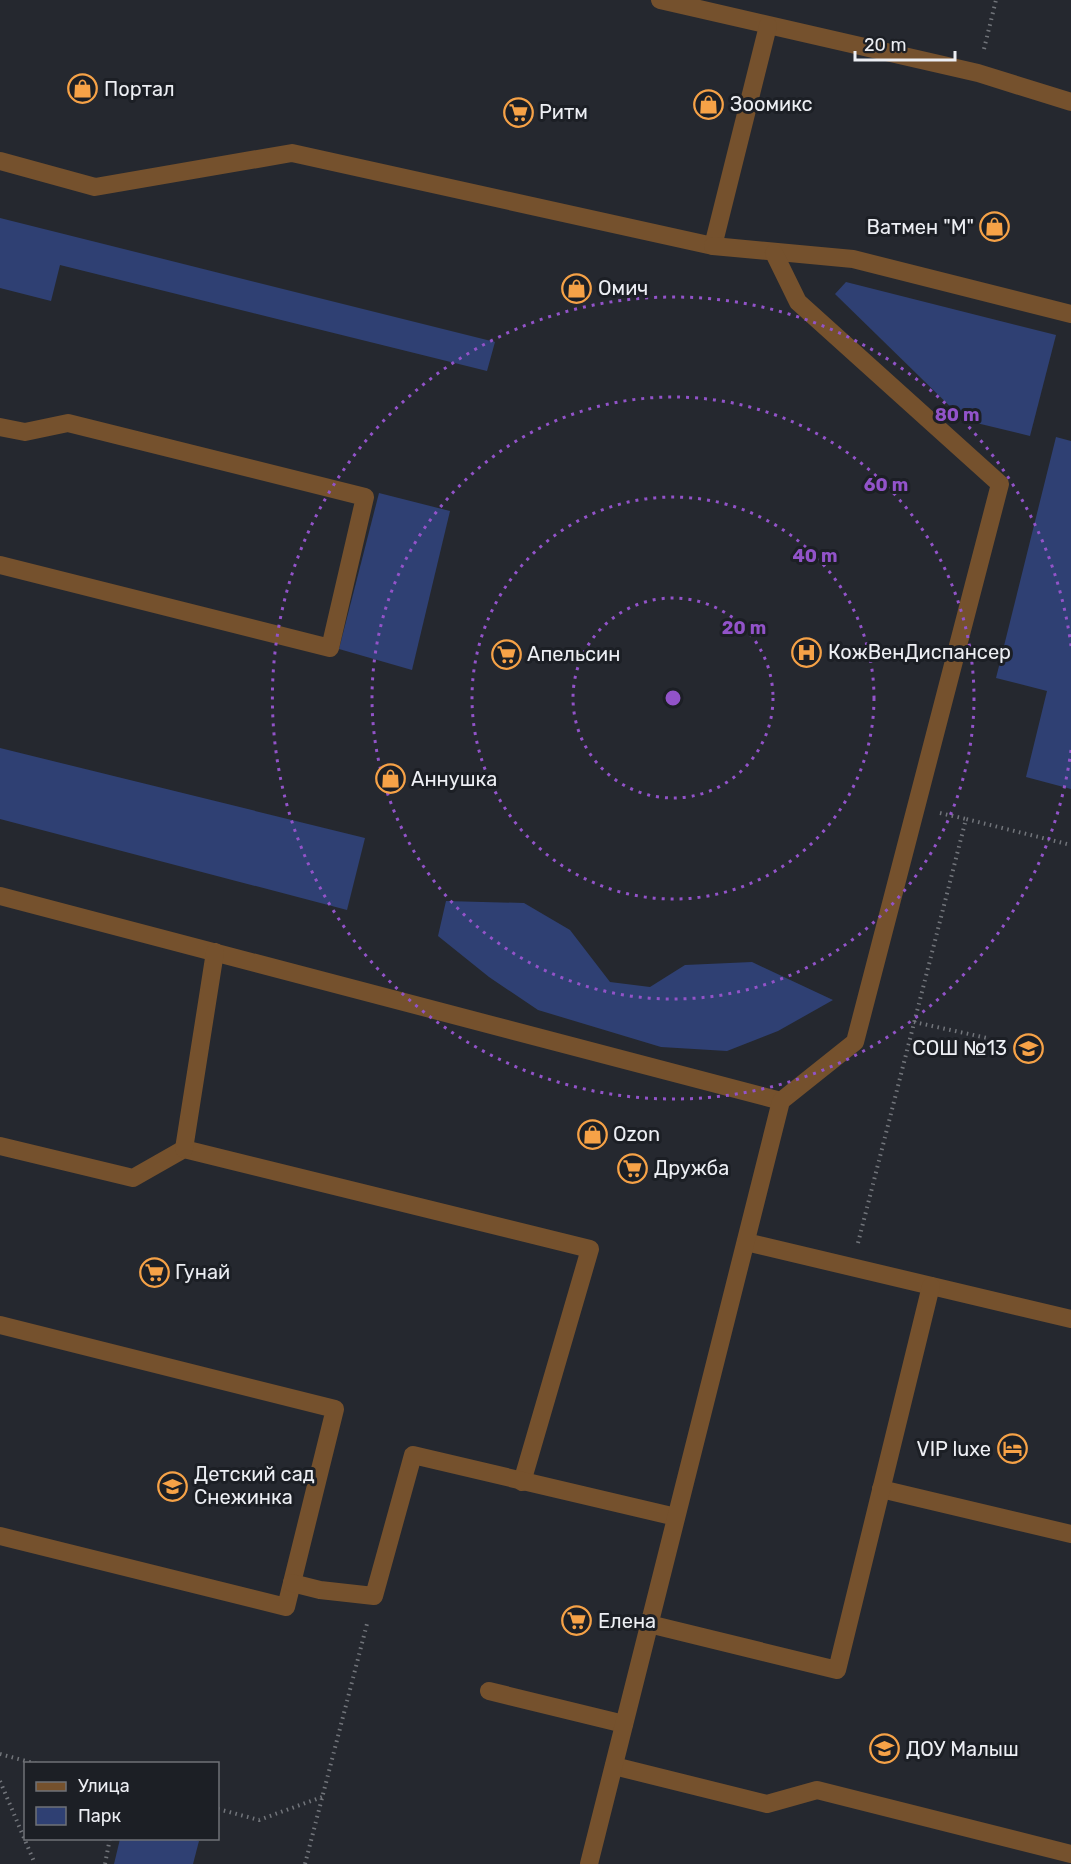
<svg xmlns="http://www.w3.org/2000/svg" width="1071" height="1864" font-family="Rubik,sans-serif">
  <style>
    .green { fill: #2f4073 }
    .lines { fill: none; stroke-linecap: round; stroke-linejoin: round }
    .path { stroke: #72757b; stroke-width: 4; stroke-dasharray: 1.5 4.5; stroke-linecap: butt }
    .minor { stroke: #75512d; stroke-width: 18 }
    .ring { fill: none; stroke: #9253c9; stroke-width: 3; stroke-dasharray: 3 6 }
    .labels { text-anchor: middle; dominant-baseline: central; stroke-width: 6; stroke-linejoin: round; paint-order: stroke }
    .poi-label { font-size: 20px; fill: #eceef3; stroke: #1c1f25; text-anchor: start }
    .centre { fill: #9253c9; stroke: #1c1f25; stroke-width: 3 }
    .ring-label { font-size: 18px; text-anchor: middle; font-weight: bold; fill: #9253c9; stroke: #1c1f25; stroke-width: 6; stroke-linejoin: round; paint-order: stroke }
  </style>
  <rect width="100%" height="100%" fill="#25282f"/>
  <g class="green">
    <path d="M 0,218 L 495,342 L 487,371 L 60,265 L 51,301 L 0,288 Z"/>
    <path d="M 846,282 L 1056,335 L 1030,436 L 964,420 L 835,294 Z"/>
    <path d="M 1056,437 L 1071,441 L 1071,789 L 1026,777 L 1047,691 L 996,678 Z"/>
    <path d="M 379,493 L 450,511 L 412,670 L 339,649 Z"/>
    <path d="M 0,748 L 365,838 L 347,910 L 0,819 Z"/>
    <path d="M 446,901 L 524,903 L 570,930 L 610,982 L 650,987 L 685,965 L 752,962 L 833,1000 L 778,1031 L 727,1051 L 661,1047 L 538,1010 L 489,977 L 438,936 Z"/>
    <path d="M 189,1838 L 199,1841 L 193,1864 L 114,1864 L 120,1839 Z"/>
  </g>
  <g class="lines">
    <g class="path">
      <path d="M 984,49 L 996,0"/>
      <path d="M 940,813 L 966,819"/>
      <path d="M 914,1022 L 987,1038"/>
      <path d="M 858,1243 L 966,819 L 1071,845"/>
      <path d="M 0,1754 L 37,1764"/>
      <path d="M 0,1781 L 35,1864"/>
      <path d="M 218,1809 L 259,1820 L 322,1797"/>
      <path d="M 105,1864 L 110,1838"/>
      <path d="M 305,1864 L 368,1620"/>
    </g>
    <g class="minor">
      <path d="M 660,0 L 978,73 L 1071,102"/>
      <path d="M 0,161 L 95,187 L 292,153 L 713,246 L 768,26"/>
      <path d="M 713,246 L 853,259 L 1071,314"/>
      <path d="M 0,427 L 25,432 L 68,423 L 365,497 L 330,648 L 0,565"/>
      <path d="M 0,896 L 781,1101"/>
      <path d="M 0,1146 L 133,1178 L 184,1149 L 590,1249 L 522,1482"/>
      <path d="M 184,1149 L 215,952"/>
      <path d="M 746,1242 L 1071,1319"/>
      <path d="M 0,1325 L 335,1409 L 286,1607 L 0,1536"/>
      <path d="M 881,1489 L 1071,1534"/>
      <path d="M 292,1583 L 320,1590 L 374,1596 L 413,1455 L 676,1517"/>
      <path d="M 649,1624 L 837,1670 L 931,1286"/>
      <path d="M 489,1691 L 624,1724"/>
      <path d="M 614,1766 L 767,1804 L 817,1790 L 1071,1854"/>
      <path d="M 589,1864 L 781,1101 L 855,1042 L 1000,484 L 798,302 L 774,253"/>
    </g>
  </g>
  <g class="ring">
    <circle cx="673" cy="698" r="100"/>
    <circle cx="673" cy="698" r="201"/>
    <circle cx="673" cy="698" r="301"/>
    <path d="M1071 750A401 401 0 1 1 1071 646"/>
  </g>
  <defs>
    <symbol id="shop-ring" viewBox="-11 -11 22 22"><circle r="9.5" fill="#1c1f25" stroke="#f6a247" stroke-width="1.5"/><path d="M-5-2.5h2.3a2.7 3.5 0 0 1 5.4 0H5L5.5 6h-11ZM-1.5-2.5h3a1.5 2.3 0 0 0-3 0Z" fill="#f6a247"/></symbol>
    <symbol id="supermarket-ring" viewBox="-11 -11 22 22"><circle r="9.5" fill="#1c1f25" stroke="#f6a247" stroke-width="1.5"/><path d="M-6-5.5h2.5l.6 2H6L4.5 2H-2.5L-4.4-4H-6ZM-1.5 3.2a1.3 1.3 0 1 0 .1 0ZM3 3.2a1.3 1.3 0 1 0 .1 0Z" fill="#f6a247"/></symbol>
    <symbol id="hospital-ring" viewBox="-11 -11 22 22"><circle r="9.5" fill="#1c1f25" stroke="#f6a247" stroke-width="1.5"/><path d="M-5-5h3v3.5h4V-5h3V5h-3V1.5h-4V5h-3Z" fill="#f6a247"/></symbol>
    <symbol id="school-ring" viewBox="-11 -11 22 22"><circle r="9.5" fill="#1c1f25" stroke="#f6a247" stroke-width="1.5"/><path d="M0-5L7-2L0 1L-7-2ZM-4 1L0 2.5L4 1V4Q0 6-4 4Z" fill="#f6a247"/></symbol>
    <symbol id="hotel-ring" viewBox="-11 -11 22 22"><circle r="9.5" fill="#1c1f25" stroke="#f6a247" stroke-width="1.5"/><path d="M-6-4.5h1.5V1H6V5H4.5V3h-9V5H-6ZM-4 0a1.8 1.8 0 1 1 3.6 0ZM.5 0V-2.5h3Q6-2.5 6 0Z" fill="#f6a247"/></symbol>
  </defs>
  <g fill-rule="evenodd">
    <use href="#shop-ring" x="66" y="72" width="33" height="33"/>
    <use href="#shop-ring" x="692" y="88" width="33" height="33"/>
    <use href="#supermarket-ring" x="502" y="96" width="33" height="33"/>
    <use href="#shop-ring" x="978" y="210" width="33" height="33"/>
    <use href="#shop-ring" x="560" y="272" width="33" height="33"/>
    <use href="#hospital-ring" x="790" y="636" width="33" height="33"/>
    <use href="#supermarket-ring" x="490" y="638" width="33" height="33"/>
    <use href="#shop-ring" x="374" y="762" width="33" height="33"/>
    <use href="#school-ring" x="1012" y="1032" width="33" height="33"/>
    <use href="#shop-ring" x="576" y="1118" width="33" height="33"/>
    <use href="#supermarket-ring" x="616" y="1152" width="33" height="33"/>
    <use href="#supermarket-ring" x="138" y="1256" width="33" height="33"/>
    <use href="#hotel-ring" x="996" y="1432" width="33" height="33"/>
    <use href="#school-ring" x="156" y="1470" width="33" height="33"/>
    <use href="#supermarket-ring" x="560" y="1604" width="33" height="33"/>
    <use href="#school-ring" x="868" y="1732" width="33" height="33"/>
  </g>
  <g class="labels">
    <g class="poi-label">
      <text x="104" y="89">Портал</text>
      <text x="730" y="104">Зоомикс</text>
      <text x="539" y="112">Ритм</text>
      <text x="974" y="227" text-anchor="end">Ватмен "М"</text>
      <text x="598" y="288">Омич</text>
      <text x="828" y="652">КожВенДиспансер</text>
      <text x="527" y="654">Апельсин</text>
      <text x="411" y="779">Аннушка</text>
      <text x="1007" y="1048" text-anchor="end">СОШ №13</text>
      <text x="613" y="1134">Ozon</text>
      <text x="654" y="1168">Дружба</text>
      <text x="175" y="1272">Гунай</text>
      <text x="991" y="1449" text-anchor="end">VIP luxe</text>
      <text x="194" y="1474">Детский сад<tspan x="194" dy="23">Снежинка</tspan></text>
      <text x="598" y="1621">Елена</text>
      <text x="906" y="1749">ДОУ Малыш</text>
    </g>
  </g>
  <circle cx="673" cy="698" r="9" class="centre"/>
  <g class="ring-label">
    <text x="957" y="421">80 m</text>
    <text x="886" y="491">60 m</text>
    <text x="815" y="562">40 m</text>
    <text x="744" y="634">20 m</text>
  </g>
  <rect x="24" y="1762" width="195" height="78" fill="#1c1f25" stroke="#6f7277" stroke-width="1.5"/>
  <rect x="36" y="1782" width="30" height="9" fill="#75512d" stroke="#6f7277" stroke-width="1.5"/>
  <text x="78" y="1792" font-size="18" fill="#eceef3">Улица</text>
  <rect x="36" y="1807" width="30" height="18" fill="#2f4073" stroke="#6f7277" stroke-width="1.5"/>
  <text x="78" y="1822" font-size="18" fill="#eceef3">Парк</text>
  <path d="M855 51v9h100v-9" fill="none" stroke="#eceef3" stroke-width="3"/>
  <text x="864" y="51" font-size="18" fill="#eceef3" stroke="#1c1f25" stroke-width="4.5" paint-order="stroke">20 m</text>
</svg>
